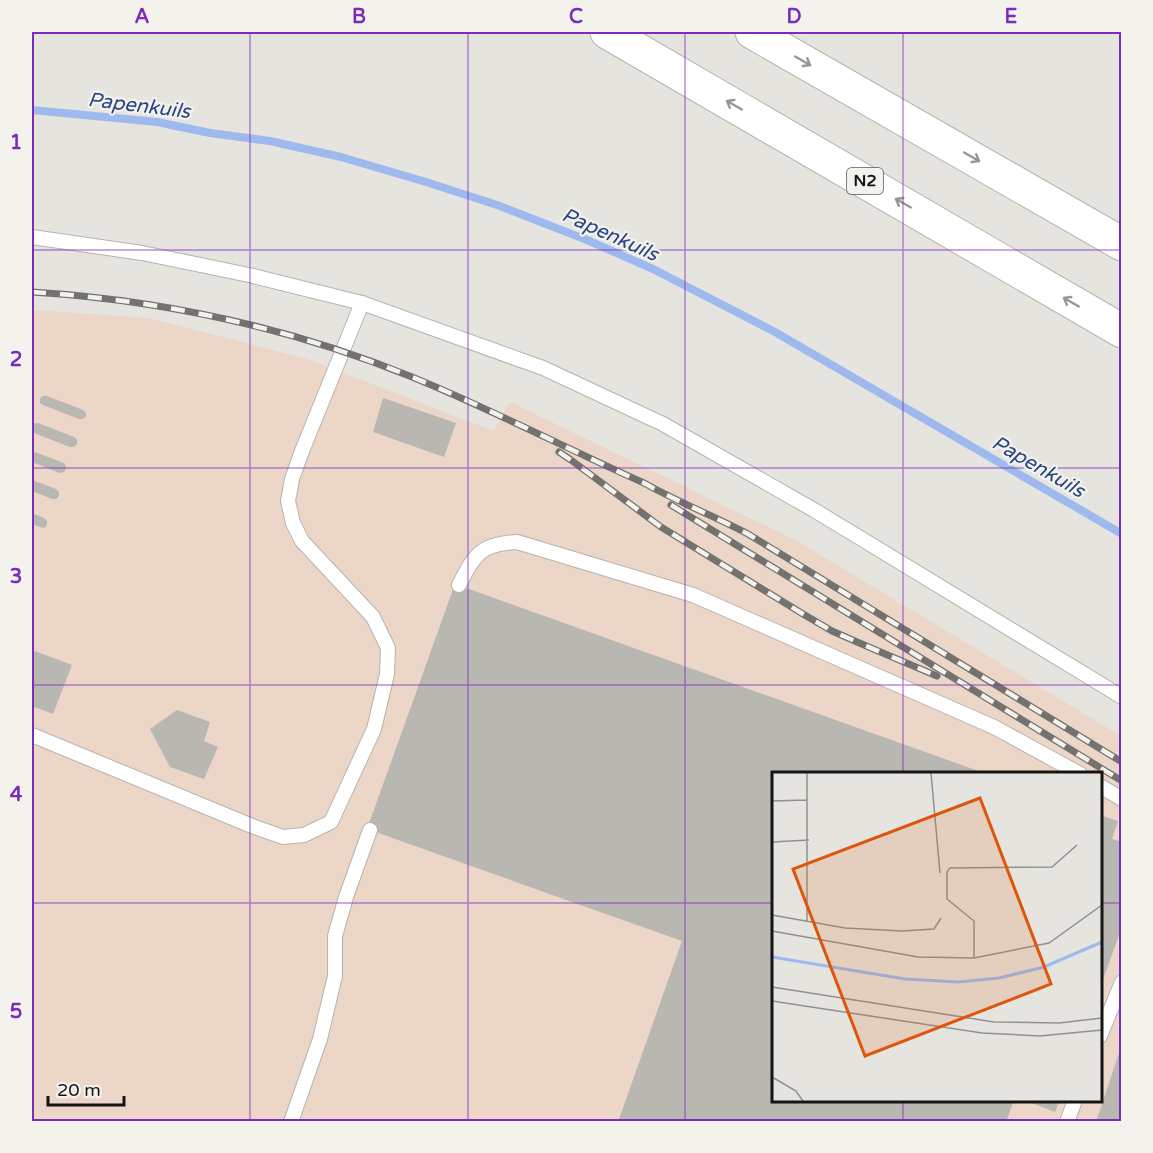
<svg xmlns="http://www.w3.org/2000/svg" width="1153" height="1153" font-family="'Varela Round',sans-serif">
  <style>
    .industrial { fill: #ebd6c8; fill-rule: evenodd }
    .lines { fill: none; stroke-linecap: round; stroke-linejoin: round }
    .stream { stroke: #9eb9ee; stroke-width: 8 }
    .building { fill: #b8b7b2 }
    .lane-casing { stroke: #b5b4ae; stroke-width: 16 }
    .highway-casing { stroke: #b5b4ae; stroke-width: 35 }
    .lane { stroke: #fff; stroke-width: 14 }
    .highway { stroke: #fff; stroke-width: 33 }
    .rail-casing { stroke: #73726f; stroke-width: 7 }
    .rail { stroke: #f3f2ec; stroke-width: 4.5; stroke-dasharray: 14; stroke-linecap: butt }
    .oneway { stroke: #969695 }
    .grid { fill: none; stroke: #7b2cbf; stroke-width: 1.5; stroke-opacity: 0.55 }
    .labels { text-anchor: middle; dominant-baseline: central; stroke-width: 4.5; stroke-linejoin: round; paint-order: stroke }
    .shield { fill: #f3f2ec; stroke: #585754; stroke-width: 1.5 }
    .shield-label { font-size: 16px; font-weight: bold; fill: #151513 }
    .water-label { font-size: 20px; font-style: italic; fill: #274483; stroke: #f3f2ec }
    .inset-river { fill: none; stroke: #9eb9ee; stroke-width: 3 }
    .inset-road { fill: none; stroke: #92918d; stroke-width: 1.5 }
    .view { fill: #dd560c; fill-opacity: 0.15; stroke: #dd560c; stroke-width: 3 }
    .inset-edge { fill: none; stroke: #151513; stroke-width: 3 }
    .neatline { fill: none; stroke: #7b2cbf; stroke-width: 2 }
    .grid-label { font-size: 20px; text-anchor: middle; font-weight: bold; fill: #7b2cbf }
  </style>
  <rect width="100%" height="100%" fill="#e5e4df"/>
  <path class="industrial" d="M 32,310 L 149,318 L 307,359 L 494,431 L 510,402 L 795,540 L 1121,736 L 1121,1121 L 32,1121 ZM 774,774 L 1100,774 L 1100,1100 L 774,1100 Z"/>
  <g class="lines">
    <path class="stream" d="M 32,110 L 157,122 L 210,133 L 270,141 L 341,157 L 426,182 L 497,205 L 587,240 L 653,269 L 775,332 L 1122,534"/>
  </g>
  <g class="building">
    <path d="M 43,396 L 47,396 L 83,410 L 86,413 L 86,416 L 83,419 L 79,419 L 43,405 L 40,403 L 40,399 Z"/>
    <path d="M 383,398 L 456,423 L 444,457 L 373,432 Z"/>
    <path d="M 38,423 L 74,437 L 77,440 L 77,444 L 74,447 L 70,447 L 34,433 L 32,431 L 32,426 L 33,424 Z"/>
    <path d="M 32,451 L 64,463 L 66,466 L 66,469 L 64,472 L 60,473 L 32,462 Z"/>
    <path d="M 32,480 L 56,489 L 59,492 L 59,496 L 56,499 L 52,499 L 32,491 Z"/>
    <path d="M 32,513 L 44,518 L 47,521 L 47,525 L 44,528 L 40,527 L 32,524 Z"/>
    <path d="M 455,584 L 984,773 L 774,774 L 774,1100 L 1014,1100 L 1006,1122 L 618,1122 L 682,941 L 367,829 Z"/>
    <path d="M 32,650 L 72,665 L 53,714 L 32,706 Z"/>
    <path d="M 177,710 L 210,722 L 204,741 L 218,747 L 204,779 L 170,767 L 150,729 Z"/>
    <path d="M 1100,815 L 1118,821 L 1112,839 L 1122,842 L 1122,927 L 1101,985 Z"/>
    <path d="M 1121,1047 L 1122,1122 L 1096,1122 Z"/>
    <path d="M 1024,1100 L 1060,1100 L 1055,1112 Z"/>
  </g>
  <g class="lines">
    <defs>
      <g id="lane">
        <path d="M 32,237 L 142,253 L 249,275 L 362,303 L 543,368 L 663,424 L 814,510 L 1122,697"/>
        <path d="M 459,585 C 475,554 480,544 517,542 L 693,595 L 994,727 L 1080,774"/>
        <path d="M 32,735 L 252,826 L 283,837 L 304,835 L 331,822 L 374,729 L 387,674 L 388,648 L 373,617 L 302,541 L 293,523 L 288,501 L 292,479 L 302,451 L 362,303"/>
        <path d="M 1100,786 L 1122,799"/>
        <path d="M 1100,1036 L 1122,982"/>
        <path d="M 291,1122 L 320,1039 L 335,976 L 335,936 L 346,897 L 370,830"/>
        <path d="M 1067,1122 L 1075,1100"/>
      </g>
      <g id="highway">
        <path d="M 607,32 L 1122,331"/>
        <path d="M 752,32 L 1122,244"/>
      </g>
    </defs>
    <use href="#lane" class="lane-casing"/>
    <use href="#highway" class="highway-casing"/>
    <use href="#lane" class="lane"/>
    <use href="#highway" class="highway"/>
    <defs>
      <g id="rail">
        <path d="M 32,292 C 162,300 291,328 412,377 C 491,409 567,449 644,483 C 678,502 714,516 748,534 L 1122,762"/>
        <path d="M 559,452 L 571,460 L 661,527 L 803,614 L 832,631 L 864,645 L 937,676"/>
        <path d="M 671,505 L 1122,781"/>
      </g>
    </defs>
    <use href="#rail" class="rail-casing"/>
    <use href="#rail" class="rail"/>
  </g>
  <defs><path id="oneway-shaft" d="M-6 0H5M1.5-3L5.5 0L1.5 3" fill="none" stroke-width="1.6" stroke-linecap="round" stroke-linejoin="round" transform="scale(1.5)"/></defs>
  <g class="oneway">
    <use href="#oneway-shaft" transform="translate(803 61) rotate(30)"/>
    <use href="#oneway-shaft" transform="translate(734 105) rotate(-150)"/>
    <use href="#oneway-shaft" transform="translate(972 157) rotate(30)"/>
    <use href="#oneway-shaft" transform="translate(903 203) rotate(-150)"/>
    <use href="#oneway-shaft" transform="translate(1071 302) rotate(-150)"/>
  </g>
  <path class="grid" d="M 250,32 L 250,1122M 468,32 L 468,1122M 685,32 L 685,1122M 903,32 L 903,774M 32,250 L 1122,250M 32,468 L 1122,468M 32,685 L 1122,685M 32,903 L 774,903M 1100,903 L 1122,903M 903,1100 L 903,1122"/>
  <g class="labels">
    <rect class="shield" x="847" y="168" width="36" height="26" rx="4.5"/>
    <g class="shield-label">
      <text x="865" y="181">N2</text>
    </g>
    <g class="water-label">
      <text transform="translate(139 106) rotate(7)">Papenkuils</text>
      <text transform="translate(610 235) rotate(24)">Papenkuils</text>
      <text transform="translate(1038 467) rotate(30)">Papenkuils</text>
    </g>
  </g>
  <g transform="translate(772 772)">
    <rect width="330" height="330" fill="#e5e4df"/>
    <path class="inset-river" d="M 0,185 L 133,207 L 186,210 L 227,206 L 272,195 L 330,170"/>
    <path class="inset-road" d="M 35,1 L 35,150M 159,1 L 168,101M 0,29 L 35,28M 0,70 L 37,68M 0,143 L 73,156 L 130,159 L 162,157 L 169,146M 0,159 L 146,185 L 202,186 L 277,171 L 330,133M 202,186 L 202,149 L 175,127 L 175,100 L 178,96 L 280,95 L 305,73M 0,215 L 222,250 L 287,251 L 330,246M 0,229 L 210,261 L 268,264 L 330,258M 0,305 L 24,319 L 31,329"/>
    <path class="view" d="M 208,26 L 279,212 L 93,284 L 21,97 Z"/>
    <rect width="330" height="330" class="inset-edge"/>
  </g>
  <rect width="1153" height="1153" fill="none" stroke="#f3f2ec" stroke-width="66"/>
  <path d="M48 1096v9h76v-9" fill="none" stroke="#151513" stroke-width="3"/>
  <text x="57" y="1096" font-size="18" fill="#151513" stroke="#f3f2ec" stroke-width="4.5" paint-order="stroke">20 m</text>
  <rect x="33" y="33" width="1087" height="1087" class="neatline"/>
  <g class="grid-label">
    <text x="142" y="23">A</text>
    <text x="359" y="23">B</text>
    <text x="576" y="23">C</text>
    <text x="794" y="23">D</text>
    <text x="1011" y="23">E</text>
    <text x="16" y="149">1</text>
    <text x="16" y="366">2</text>
    <text x="16" y="583">3</text>
    <text x="16" y="801">4</text>
    <text x="16" y="1018">5</text>
  </g>
</svg>
